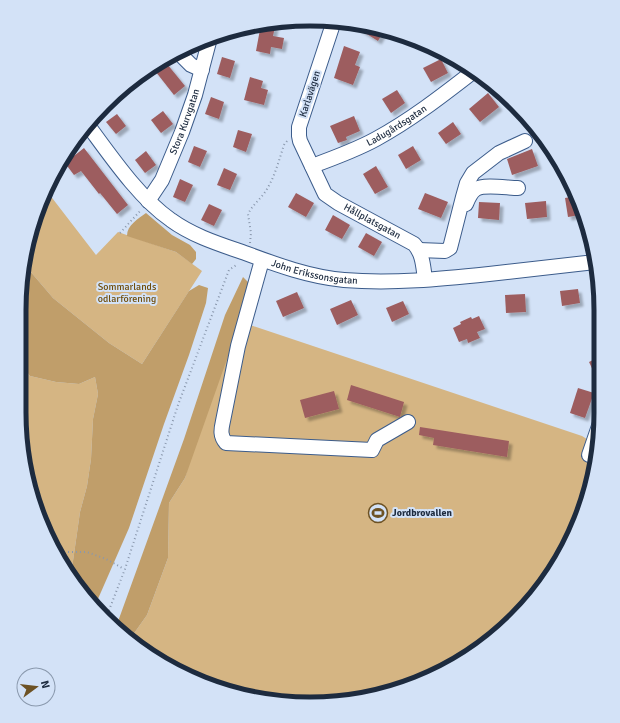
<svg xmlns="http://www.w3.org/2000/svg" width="620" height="723" font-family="Signika,sans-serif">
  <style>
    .green { fill: #d5b583 }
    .forest { fill: #c09e6a }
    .building { fill: #9d5d5f; filter: url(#shadow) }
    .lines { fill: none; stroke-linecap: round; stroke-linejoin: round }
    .minor-casing { stroke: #3c5c8b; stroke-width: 16 }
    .path { stroke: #8a98ad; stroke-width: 2; stroke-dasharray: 1 3; stroke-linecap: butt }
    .minor { stroke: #fff; stroke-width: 14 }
    .labels { text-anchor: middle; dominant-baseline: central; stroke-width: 4; stroke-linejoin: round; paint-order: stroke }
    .street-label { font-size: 10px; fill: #1d2b3f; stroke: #d3e2f7 }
    .park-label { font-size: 10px; fill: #6e4c09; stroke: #d3e2f7 }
    .poi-label { font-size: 10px; font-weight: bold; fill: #1d2b3f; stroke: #d3e2f7; text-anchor: start }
    .rim { fill: none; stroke: #1d2b3f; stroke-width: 5 }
  </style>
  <defs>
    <filter id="shadow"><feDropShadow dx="3.5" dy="3.5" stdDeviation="1" flood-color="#0004"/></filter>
  </defs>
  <rect width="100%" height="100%" fill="#d3e2f7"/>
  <g class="green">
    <path d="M 46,190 L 96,255 L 118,232 L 176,252 L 202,271 L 142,364 L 109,343 L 53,298 L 24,264 Z"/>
    <path d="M 229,318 L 582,436 L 598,446 L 595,470 L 579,524 L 552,575 L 516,619 L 456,665 L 404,688 L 329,703 L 272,701 L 199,682 L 148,655 L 130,639 L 147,615 L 168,558 L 169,503 L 185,478 Z"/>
    <path d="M 20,363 L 30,376 L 56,382 L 79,384 L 95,377 L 98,394 L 93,419 L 91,459 L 87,486 L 80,512 L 71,575 L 49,542 L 29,488 L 19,413 Z"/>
  </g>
  <g class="forest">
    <path d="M 146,213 L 172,235 L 190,245 L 196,252 L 196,259 L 192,264 L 176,252 L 127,236 C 127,225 138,219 146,213 Z"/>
    <path d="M 24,264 L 53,298 L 109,343 L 142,364 L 189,291 L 199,285 L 208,288 L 206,303 L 189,355 L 164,424 L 129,528 L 94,608 L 71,575 L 80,512 L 87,486 L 91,459 L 93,419 L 98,394 L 95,377 L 79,384 L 56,382 L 30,376 L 20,363 L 21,272 Z"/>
    <path d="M 243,277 L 251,285 L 238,328 L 185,478 L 169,503 L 168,558 L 147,615 L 130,639 L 116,627 L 184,439 L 225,315 Z"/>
  </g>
  <g class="building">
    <path d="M 349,23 L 385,29 L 378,41 Z"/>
    <path d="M 261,24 L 275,27 L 273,36 L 284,38 L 282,49 L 271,47 L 270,54 L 256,51 Z"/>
    <path d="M 344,46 L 360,52 L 355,65 L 360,67 L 353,85 L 334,78 Z"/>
    <path d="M 222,57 L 235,61 L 230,78 L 217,74 Z"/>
    <path d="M 163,59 L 185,86 L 174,95 L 152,67 Z"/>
    <path d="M 441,59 L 448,73 L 431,82 L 423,68 Z"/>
    <path d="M 250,77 L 263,81 L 261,88 L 268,90 L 264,105 L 244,100 Z"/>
    <path d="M 397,90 L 405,103 L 391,113 L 382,99 Z"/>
    <path d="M 488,93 L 499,107 L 480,122 L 469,109 Z"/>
    <path d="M 211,97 L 224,102 L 219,119 L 205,114 Z"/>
    <path d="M 163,111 L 173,124 L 161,133 L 151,120 Z"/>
    <path d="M 117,114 L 126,126 L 116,134 L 106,122 Z"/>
    <path d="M 354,116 L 360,131 L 346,137 L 347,140 L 338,143 L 330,126 Z"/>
    <path d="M 453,122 L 461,134 L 446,144 L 438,133 Z"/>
    <path d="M 238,130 L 252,134 L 246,152 L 233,147 Z"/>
    <path d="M 194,146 L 207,151 L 200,167 L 188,162 Z"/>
    <path d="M 413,146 L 421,160 L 406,169 L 398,155 Z"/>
    <path d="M 84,148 L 128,205 L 117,214 L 100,193 L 99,194 L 81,171 L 74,175 L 65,163 Z"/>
    <path d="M 532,149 L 538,166 L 512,175 L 507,159 Z"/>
    <path d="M 146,151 L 156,165 L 145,173 L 135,160 Z"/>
    <path d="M 376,166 L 388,187 L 375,194 L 363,174 Z"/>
    <path d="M 224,168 L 237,174 L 230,190 L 217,185 Z"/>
    <path d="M 180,179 L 193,185 L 185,202 L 173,197 Z"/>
    <path d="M 296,193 L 314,203 L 306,217 L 288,207 Z"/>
    <path d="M 425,193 L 448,202 L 441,218 L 418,209 Z"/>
    <path d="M 576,196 L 585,214 L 568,217 L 565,198 Z"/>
    <path d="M 546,201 L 547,217 L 527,219 L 525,203 Z"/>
    <path d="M 479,202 L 500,203 L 499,220 L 478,218 Z"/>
    <path d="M 209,204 L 222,210 L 214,226 L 201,220 Z"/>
    <path d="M 333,215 L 350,225 L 342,239 L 325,230 Z"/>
    <path d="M 366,233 L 382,242 L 374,256 L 358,247 Z"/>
    <path d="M 578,289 L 580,303 L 562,306 L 560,291 Z"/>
    <path d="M 297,292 L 304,308 L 283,317 L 276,301 Z"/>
    <path d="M 525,294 L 526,312 L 506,313 L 505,295 Z"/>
    <path d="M 351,300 L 358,315 L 337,325 L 330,309 Z"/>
    <path d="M 403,301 L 409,314 L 392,322 L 386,308 Z"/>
    <path d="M 479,316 L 485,329 L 477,332 L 480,338 L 468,343 L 467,339 L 459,342 L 453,328 L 461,324 L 460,322 L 471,317 L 472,319 Z"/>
    <path d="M 601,356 L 601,387 L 589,362 Z"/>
    <path d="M 351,385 L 404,402 L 400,417 L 347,400 Z"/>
    <path d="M 578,388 L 594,393 L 585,418 L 570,413 Z"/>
    <path d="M 334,391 L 339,409 L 305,418 L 300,400 Z"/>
    <path d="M 420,427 L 509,441 L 507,457 L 433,445 L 434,438 L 419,435 Z"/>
  </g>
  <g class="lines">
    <defs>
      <g id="minor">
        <path id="s1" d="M 334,21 L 299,127 L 299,136 L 300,141 L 325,194 L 338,203 L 414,244 C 423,254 423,266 425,279"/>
        <path d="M 178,52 L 191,65 L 202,70"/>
        <path id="s2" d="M 87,124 C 110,155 139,198 171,220 C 193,236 219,244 245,253 C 277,265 310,277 344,280 C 392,284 441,279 489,274 C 524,270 560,266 595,262"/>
        <path id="s3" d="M 312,166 C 334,158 356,150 376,139 C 411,120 443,95 474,71"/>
        <path id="s4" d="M 148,201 L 162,180 L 182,132 L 195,95 L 210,38"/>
        <path d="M 466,204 C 468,199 471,192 476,189 C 484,184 508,188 518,188"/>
        <path d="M 419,250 L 445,251 L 450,248 L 463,197 L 467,183 L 473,173 L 499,153 L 525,141"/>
        <path d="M 262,260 L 238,346 L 223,421 C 221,430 220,436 226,443 L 372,450 L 377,440 L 408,422"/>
        <path d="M 589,455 L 600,423"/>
      </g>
    </defs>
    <use href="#minor" class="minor-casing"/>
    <g class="path">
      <path d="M 316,20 L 319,26"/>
      <path d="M 120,233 L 141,210"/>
      <path d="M 250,243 L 251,233 L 248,214 C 253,204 262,198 267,189 C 275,176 279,160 284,145 L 287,141"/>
      <path d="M 56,552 L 87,552 L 106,559 L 124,569"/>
      <path d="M 106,618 L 125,569 L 178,405 L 229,270 L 238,264"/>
    </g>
    <use href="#minor" class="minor"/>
  </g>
  <defs>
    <symbol id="stadium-ring" viewBox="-11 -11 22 22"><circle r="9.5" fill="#d3e2f7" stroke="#6d5224" stroke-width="1.5"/><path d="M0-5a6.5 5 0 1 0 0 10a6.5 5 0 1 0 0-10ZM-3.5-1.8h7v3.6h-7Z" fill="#6d5224"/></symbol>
  </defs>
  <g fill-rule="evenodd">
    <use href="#stadium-ring" x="367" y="502" width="22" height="22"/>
  </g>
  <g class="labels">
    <g class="street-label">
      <text transform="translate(310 94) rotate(-72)">Karlavägen</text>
      <text stroke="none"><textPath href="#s4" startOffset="88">Stora Kurvgatan</textPath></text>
      <text stroke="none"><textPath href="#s3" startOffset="94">Ladugårdsgatan</textPath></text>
      <text stroke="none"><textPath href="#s1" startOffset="239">Hållplatsgatan</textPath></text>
      <text stroke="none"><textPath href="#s2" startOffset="282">John Erikssonsgatan</textPath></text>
    </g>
    <g class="park-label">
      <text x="127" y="287">Sommarlands<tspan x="127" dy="12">odlarförening</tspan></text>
    </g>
    <g class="poi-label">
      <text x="392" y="513">Jordbrovallen</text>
    </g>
  </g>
  <path d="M0 0H620V723H0ZM310 26H310A284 284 0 0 1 594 310V413A284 284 0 0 1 310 697H310A284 284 0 0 1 26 413V310A284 284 0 0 1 310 26Z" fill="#d3e2f7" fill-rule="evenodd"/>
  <path class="rim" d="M310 26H310A284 284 0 0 1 594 310V413A284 284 0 0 1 310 697H310A284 284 0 0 1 26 413V310A284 284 0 0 1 310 26Z"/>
  <g transform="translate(36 687) rotate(75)"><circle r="19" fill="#d3e2f7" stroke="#8a99ad"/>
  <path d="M0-3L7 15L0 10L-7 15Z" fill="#6d5224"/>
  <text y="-6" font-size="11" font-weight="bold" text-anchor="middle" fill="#1d2b3f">N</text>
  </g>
</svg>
